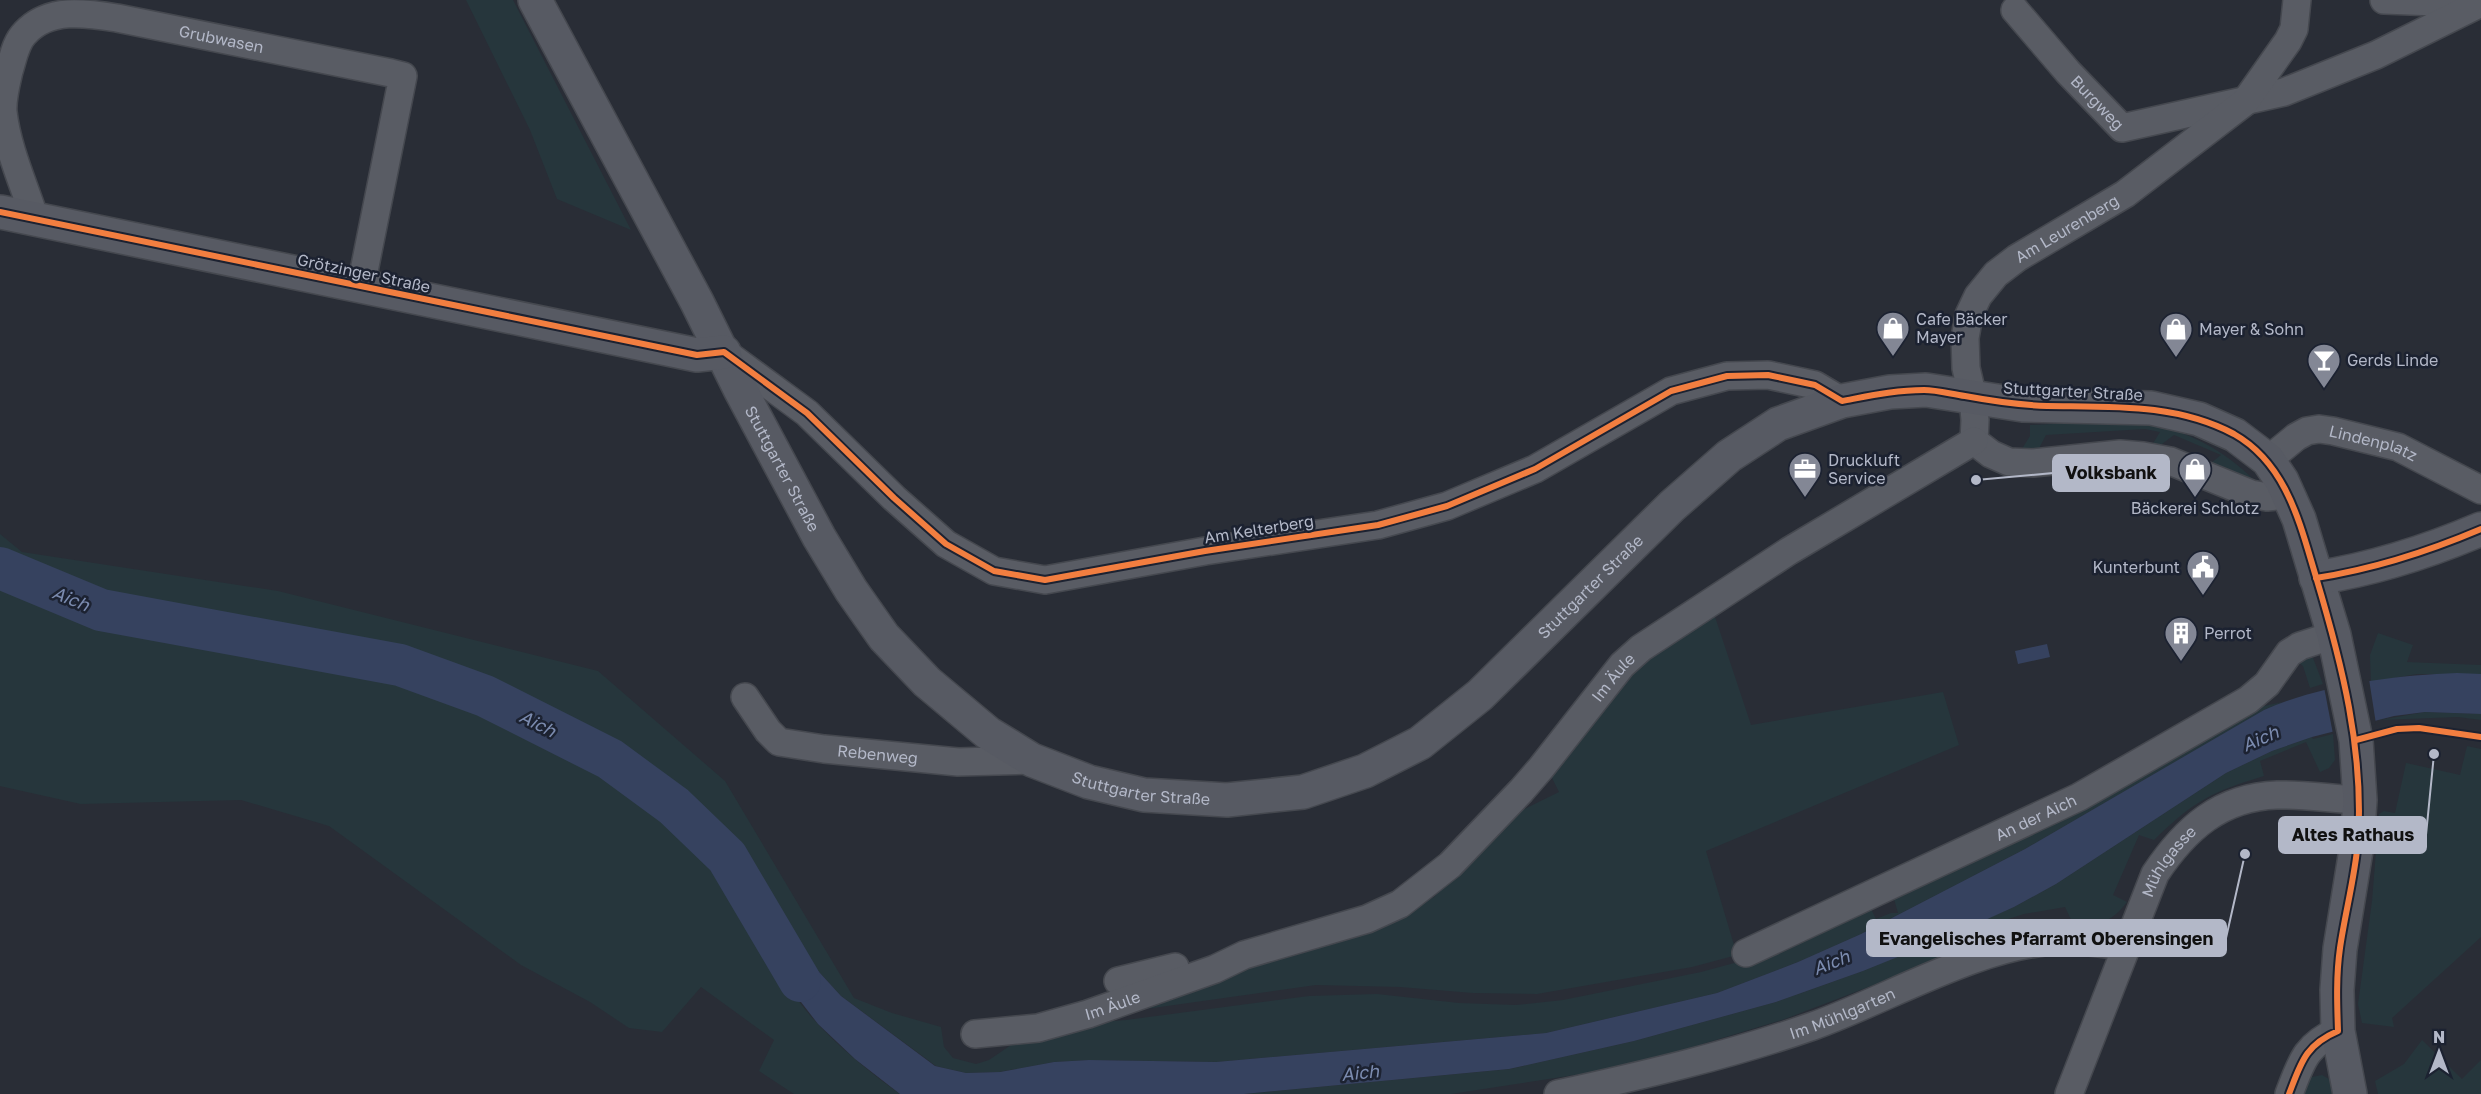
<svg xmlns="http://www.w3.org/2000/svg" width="2481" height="1094" font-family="'Golos Text',sans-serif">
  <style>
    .green { fill: #26363c }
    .water { fill: #36425f }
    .pier { fill: #292d36 }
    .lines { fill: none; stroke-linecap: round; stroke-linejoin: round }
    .river { stroke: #36425f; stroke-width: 42 }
    .minor-casing { stroke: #45484f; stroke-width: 30 }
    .secondary-casing { stroke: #45484f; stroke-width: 36 }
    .minor { stroke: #595c64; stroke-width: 27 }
    .secondary { stroke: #575a63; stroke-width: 33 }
    .cycleway-casing { stroke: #1c2231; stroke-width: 10 }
    .cycleway { stroke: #f27e40; stroke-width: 6 }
    .labels { text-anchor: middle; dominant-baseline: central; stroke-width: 5; stroke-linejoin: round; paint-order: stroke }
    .street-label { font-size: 16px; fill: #b3b8c8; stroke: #1c2231 }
    .poi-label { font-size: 16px; fill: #b3b8c8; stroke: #1c2231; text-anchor: start }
    .water-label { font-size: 18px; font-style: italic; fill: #7b8baf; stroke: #1c2231 }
    .leader { fill: none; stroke: #b3b8c8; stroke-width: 2 }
    .callout-dot { fill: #b3b8c8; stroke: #1c2231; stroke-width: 2 }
    .callout { fill: #b3b8c8; stroke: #b3b8c8; stroke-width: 2 }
    .callout-label { font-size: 18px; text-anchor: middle; font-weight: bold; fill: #111 }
  </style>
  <rect width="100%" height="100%" fill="#292d36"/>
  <g class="green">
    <path d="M 466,0 L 513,0 L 631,230 L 557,199 L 530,130 Z"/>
    <path d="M 2091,422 C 2109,423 2129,422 2147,424 C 2188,430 2226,452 2254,480 L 2254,484 L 2206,467 L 2221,455 L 2174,435 L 2158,447 L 2152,445 L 2160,432 L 2145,429 L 2046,435 L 2037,452 L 2020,452 L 2030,436 L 2030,425 Z"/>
    <path d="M 0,534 L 22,552 L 278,591 L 598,671 L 725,781 L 854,998 L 892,1013 L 941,1027 L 944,1047 L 953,1058 L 976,1064 L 989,1060 L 1020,1039 L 1076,1024 L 1126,1020 L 1309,996 L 1377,994 L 1459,1003 L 1516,1005 L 1563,1000 L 1701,972 L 1749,959 L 1870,907 L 1876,919 L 1891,913 L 1898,913 L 1894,899 L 1897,895 L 1935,880 L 1995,851 L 2101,795 L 2249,709 L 2283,702 L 2264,710 L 2025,849 L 1861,934 L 1798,962 L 1717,993 L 1546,1033 L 1216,1062 L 1089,1060 L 1054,1062 L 999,1072 L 966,1073 L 936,1066 L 841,996 L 778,927 L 769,933 C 776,951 781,972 791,989 C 811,1025 866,1070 900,1094 L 794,1094 L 759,1071 L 774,1040 L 701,987 L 662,1032 L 629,1028 L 590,1002 L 521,965 L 329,826 L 241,800 L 81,804 L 0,786 Z"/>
    <path d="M 1714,614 L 1751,725 L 1943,692 L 1959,745 L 1706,851 L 1737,955 L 1692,967 L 1537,994 L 1473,993 L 1400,987 L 1316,985 L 1153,1008 L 1118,1011 L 1274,959 L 1345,939 L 1434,897 L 1512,815 L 1559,792 L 1549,772 L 1638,662 Z"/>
    <path d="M 2378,633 L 2413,645 L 2407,662 L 2481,665 L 2481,674 L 2417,674 L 2371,682 L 2370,655 Z"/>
    <path d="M 2306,656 L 2313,658 L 2323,684 L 2310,688 L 2303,666 L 2295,660 Z"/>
    <path d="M 2425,712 L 2481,714 L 2481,720 L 2458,717 L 2380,720 Z"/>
    <path d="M 2333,734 L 2335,760 L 2329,768 L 2320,772 L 2306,742 L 2260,761 L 2264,776 C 2211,792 2194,801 2154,840 L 2139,835 L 2113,895 L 2127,902 C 2112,922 2098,926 2074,926 L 2065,907 L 2024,914 L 1980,928 L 1983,943 L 1785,1019 L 1627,1067 L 1451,1094 L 1244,1094 L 1510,1069 L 1634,1041 L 1776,1002 L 1863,971 L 2014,907 L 2056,884 L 2226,773 L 2272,751 L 2312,737 L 2313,739 Z"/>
    <path d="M 2467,746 L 2481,749 L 2481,937 L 2392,1018 L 2394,1027 L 2362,1023 L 2358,1004 L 2372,901 L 2379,814 L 2384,811 L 2395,813 L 2406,763 L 2460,775 Z"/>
    <path d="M 2422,1040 L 2462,1079 L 2481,1060 L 2481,1094 L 2378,1094 L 2375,1081 L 2404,1064 Z"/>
    <path d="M 2322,1075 L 2329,1079 L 2333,1094 L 2298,1094 L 2307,1078 Z"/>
  </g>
  <g class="water">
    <path d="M 2047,644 L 2050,657 L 2018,664 L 2015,651 Z"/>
    <path d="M 2457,673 L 2481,674 L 2481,714 L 2425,712 L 2394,716 L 2312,737 L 2272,751 L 2226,773 L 2056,884 L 2014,907 L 1952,935 L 1863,971 L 1776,1002 L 1634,1041 L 1509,1069 L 1244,1094 L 900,1094 L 855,1059 L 818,1024 L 791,989 L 769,933 L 778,927 L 841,996 L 935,1066 L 966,1073 L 1000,1072 L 1054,1062 L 1089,1060 L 1216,1062 L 1546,1033 L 1717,993 L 1798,962 L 1861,934 L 2025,849 L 2264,710 C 2320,685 2396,675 2457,673 Z"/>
  </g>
  <path class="pier" d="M 2369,679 L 2376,724 L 2333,734 L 2324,687 Z"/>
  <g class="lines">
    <path class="river" d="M 0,568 L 101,610 L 400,665 L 485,696 L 610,759 L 674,806 L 727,857 L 800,981"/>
    <defs>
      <g id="minor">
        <path d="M 2384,0 L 2436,2 L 2463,0"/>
        <path id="s1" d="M 2015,10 L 2068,72 L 2122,128 L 2284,92 L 2376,55 L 2481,3"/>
        <path id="s2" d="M 35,219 C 24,185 7,148 3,112 C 2,99 6,84 9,71 C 13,59 15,43 25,33 C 49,7 86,13 117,18 L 391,73 L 403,76 L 361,286"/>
        <path d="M 724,352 L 807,413 L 894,498 L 946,544 L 994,571 L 1045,580 L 1205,551 L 1378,525 L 1447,506 L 1535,469 L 1671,391 L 1727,376 L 1768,375 L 1815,385 L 1842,401"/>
        <path id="s3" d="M 1974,441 L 1975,420 L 1973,398 L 1966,368 L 1965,338 L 1969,315 L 1978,296 L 1996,274 L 2017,258 L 2125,194 L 2245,102 L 2288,41 L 2294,29 L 2297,0"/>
        <path d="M 1974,441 L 1991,454 L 2009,462 L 2033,463 L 2120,454 L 2143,456 L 2170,461 L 2251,494 L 2267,497 L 2288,495"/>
        <path id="s4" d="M 2268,460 L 2296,437 L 2307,431 L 2319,429 L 2333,431 L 2398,447 L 2481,490"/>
        <path id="s5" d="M 745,697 L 768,731 L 779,742 L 824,749 L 958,762 L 1032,760"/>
        <path id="s6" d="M 1746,953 L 2079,797 L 2248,700 L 2267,684 L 2289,653 L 2300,646 L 2334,635"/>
        <path d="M 1118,981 L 1175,967"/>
        <path id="s7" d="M 975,1034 L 1038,1028 L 1088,1014 L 1215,969 L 1244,955 L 1367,919 L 1400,904 L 1450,865 L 1521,791 L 1541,768 L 1622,665 L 1641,648 L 1789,551 L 1974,441"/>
        <path id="s8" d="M 1558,1094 C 1644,1075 1730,1055 1813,1026 C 1886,1000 1980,944 2057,941 C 2080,940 2102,943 2125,947"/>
        <path id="s9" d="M 2069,1094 L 2155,874 C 2185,829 2220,797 2277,795 C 2304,794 2332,799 2360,800"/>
        <path d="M 2289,1094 C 2301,1063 2305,1045 2338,1031"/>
      </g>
      <g id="secondary">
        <path id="s10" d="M 535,0 L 697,302 L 740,389 L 819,537 L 851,590 L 884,637 L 927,682 L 988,733 L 1032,760 L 1089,782 L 1144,795 L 1227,800 L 1303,792 L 1365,771 L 1420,743 L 1480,695 L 1672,506 L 1729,456 L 1778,424 L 1842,401 L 1890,392 L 1926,390 L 2023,405 L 2151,408 L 2199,419 L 2235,435 L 2268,460 L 2282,481 L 2299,519 L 2334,635 L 2356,740 L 2360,800 L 2357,844 L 2340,949 L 2337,990 L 2338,1031 L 2350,1094"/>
        <path d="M 0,212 L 697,355 L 724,352"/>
        <path d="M 2316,578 C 2374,569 2427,552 2481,529"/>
      </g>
    </defs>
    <use href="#minor" class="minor-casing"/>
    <use href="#secondary" class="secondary-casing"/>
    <use href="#minor" class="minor"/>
    <use href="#secondary" class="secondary"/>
    <defs>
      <g id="cycleway">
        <path d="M 0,212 L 697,355 L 724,352 L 807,413 L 894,498 L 946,544 L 994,571 L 1045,580 L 1205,551 L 1378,525 L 1447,506 L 1535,469 L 1671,391 L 1727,376 L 1768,375 L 1815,385 L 1842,401 C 1869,396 1896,390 1924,390 C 1937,390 1951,394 1965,396 C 1992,401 2019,405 2047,406 C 2110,407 2176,403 2234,434 C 2287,464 2300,524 2316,577 C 2342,664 2364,750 2358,841 C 2355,877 2345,913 2340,948 C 2336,976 2337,1003 2338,1031 C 2305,1045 2301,1063 2289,1094"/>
        <path d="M 2316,578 C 2374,569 2427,552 2481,529"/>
        <path d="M 2356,740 L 2397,729 L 2419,728 L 2481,737"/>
      </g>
    </defs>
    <use href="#cycleway" class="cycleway-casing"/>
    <use href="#cycleway" class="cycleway"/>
  </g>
  <defs>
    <symbol id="shop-pin" viewBox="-11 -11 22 30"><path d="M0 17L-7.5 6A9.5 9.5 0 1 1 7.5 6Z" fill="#838795" stroke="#1c2231"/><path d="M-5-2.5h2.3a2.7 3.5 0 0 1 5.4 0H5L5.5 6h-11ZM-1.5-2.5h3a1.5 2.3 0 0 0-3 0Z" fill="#fff"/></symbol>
    <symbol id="bar-pin" viewBox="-11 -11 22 30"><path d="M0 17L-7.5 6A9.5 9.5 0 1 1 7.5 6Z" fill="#838795" stroke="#1c2231"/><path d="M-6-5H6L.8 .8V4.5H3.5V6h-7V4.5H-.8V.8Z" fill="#fff"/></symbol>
    <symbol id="office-pin" viewBox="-11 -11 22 30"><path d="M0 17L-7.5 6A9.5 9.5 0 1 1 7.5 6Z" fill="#838795" stroke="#1c2231"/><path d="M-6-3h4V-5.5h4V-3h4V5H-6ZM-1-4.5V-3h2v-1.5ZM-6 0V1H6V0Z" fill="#fff"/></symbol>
    <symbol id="civic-pin" viewBox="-11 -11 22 30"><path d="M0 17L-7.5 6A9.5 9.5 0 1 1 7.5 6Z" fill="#838795" stroke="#1c2231"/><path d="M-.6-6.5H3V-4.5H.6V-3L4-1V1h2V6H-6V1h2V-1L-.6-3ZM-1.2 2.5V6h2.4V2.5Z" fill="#fff"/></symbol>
    <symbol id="building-pin" viewBox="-11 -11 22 30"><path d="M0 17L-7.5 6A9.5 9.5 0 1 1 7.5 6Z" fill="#838795" stroke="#1c2231"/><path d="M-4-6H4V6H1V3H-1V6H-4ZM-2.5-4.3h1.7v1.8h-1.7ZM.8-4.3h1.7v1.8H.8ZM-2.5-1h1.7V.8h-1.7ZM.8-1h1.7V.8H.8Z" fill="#fff"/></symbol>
  </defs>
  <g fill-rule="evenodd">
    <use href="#shop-pin" x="1874" y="309" width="38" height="52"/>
    <use href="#shop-pin" x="2157" y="310" width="38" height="52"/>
    <use href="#bar-pin" x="2305" y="341" width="38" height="52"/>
    <use href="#office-pin" x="1786" y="450" width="38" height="52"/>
    <use href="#shop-pin" x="2176" y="450" width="38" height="52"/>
    <use href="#civic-pin" x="2184" y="548" width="38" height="52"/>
    <use href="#building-pin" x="2162" y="614" width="38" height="52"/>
  </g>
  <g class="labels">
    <g class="street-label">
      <text stroke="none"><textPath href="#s2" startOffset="399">Grubwasen</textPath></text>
      <text stroke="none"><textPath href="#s1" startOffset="124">Burgweg</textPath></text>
      <text stroke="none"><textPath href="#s3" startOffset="261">Am Leurenberg</textPath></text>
      <text transform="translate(364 273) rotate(12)">Grötzinger Straße</text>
      <text transform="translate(2073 391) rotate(3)">Stuttgarter Straße</text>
      <text stroke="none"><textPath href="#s4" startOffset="117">Lindenplatz</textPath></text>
      <text stroke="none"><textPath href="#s10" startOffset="530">Stuttgarter Straße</textPath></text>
      <text transform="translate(1259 529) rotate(-9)">Am Kelterberg</text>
      <text stroke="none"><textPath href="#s10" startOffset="1556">Stuttgarter Straße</textPath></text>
      <text stroke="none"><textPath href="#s7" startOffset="759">Im Äule</textPath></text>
      <text stroke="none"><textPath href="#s5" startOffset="156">Rebenweg</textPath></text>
      <text stroke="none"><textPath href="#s10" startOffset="1034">Stuttgarter Straße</textPath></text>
      <text stroke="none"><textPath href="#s6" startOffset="320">An der Aich</textPath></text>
      <text stroke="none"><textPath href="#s9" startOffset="254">Mühlgasse</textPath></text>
      <text stroke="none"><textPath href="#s7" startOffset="141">Im Äule</textPath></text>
      <text stroke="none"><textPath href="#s8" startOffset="296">Im Mühlgarten</textPath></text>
    </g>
    <g class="poi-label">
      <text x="1916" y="319">Cafe Bäcker<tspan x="1916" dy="18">Mayer</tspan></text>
      <text x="2199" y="329">Mayer &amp; Sohn</text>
      <text x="2347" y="360">Gerds Linde</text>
      <text x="1828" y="460">Druckluft<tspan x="1828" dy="18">Service</tspan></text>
      <text x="2195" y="508" text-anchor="middle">Bäckerei Schlotz</text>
      <text x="2180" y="567" text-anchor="end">Kunterbunt</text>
      <text x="2204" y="633">Perrot</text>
    </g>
    <g class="water-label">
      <text transform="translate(71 598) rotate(22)">Aich</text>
      <text transform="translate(538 723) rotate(27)">Aich</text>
      <text transform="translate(2260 738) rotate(-24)">Aich</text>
      <text transform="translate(1831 962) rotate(-22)">Aich</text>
      <text transform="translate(1360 1072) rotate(-6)">Aich</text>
    </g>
  </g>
  <path class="leader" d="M1976 480L2053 473M2434 754L2426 835M2245 854L2226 938"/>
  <g class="callout-dot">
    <circle cx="1976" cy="480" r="6"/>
    <circle cx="2434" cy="754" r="6"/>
    <circle cx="2245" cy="854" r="6"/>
  </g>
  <g class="callout">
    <rect x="2053" y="455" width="116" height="36" rx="6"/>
    <rect x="2279" y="817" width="147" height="36" rx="6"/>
    <rect x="1867" y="920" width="359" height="36" rx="6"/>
  </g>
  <g class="callout-label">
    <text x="2111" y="479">Volksbank</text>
    <text x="2353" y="841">Altes Rathaus</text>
    <text x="2046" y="945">Evangelisches Pfarramt Oberensingen</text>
  </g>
  <g transform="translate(2439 1052)" stroke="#1c2231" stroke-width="4.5" paint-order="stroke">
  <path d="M0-4.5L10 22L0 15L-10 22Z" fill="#b3b8c8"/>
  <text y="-9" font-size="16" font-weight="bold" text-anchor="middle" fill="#b3b8c8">N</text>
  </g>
</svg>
